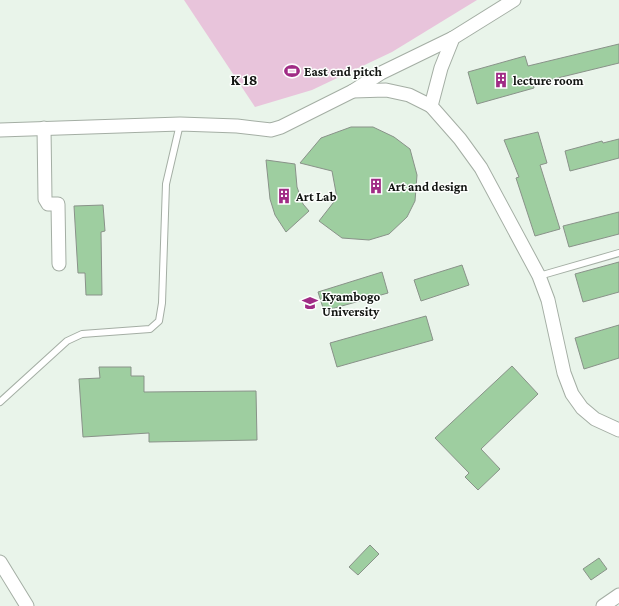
<svg xmlns="http://www.w3.org/2000/svg" width="619" height="606" font-family="'Crimson Pro',serif">
  <style>
    .green { fill: #e8c4db }
    .building { fill: #9ecea0; stroke: #899289 }
    .lines { fill: none; stroke-linecap: round; stroke-linejoin: round }
    .lane-casing { stroke: #a4aea4; stroke-width: 8 }
    .street-casing { stroke: #a4aea4; stroke-width: 15 }
    .lane { stroke: #fff; stroke-width: 6 }
    .street { stroke: #fff; stroke-width: 13 }
    .labels { text-anchor: middle; dominant-baseline: central; stroke-width: 3; stroke-linejoin: round; paint-order: stroke }
    .poi-label { font-size: 13px; font-weight: bold; fill: #121512; stroke: #fdfffd; text-anchor: start }
    .quarter-label { font-size: 15px; font-weight: bold; fill: #121512; stroke: #fdfffd }
  </style>
  <rect width="100%" height="100%" fill="#e9f4ea"/>
  <path class="green" d="M 184,0 L 477,0 L 392,52 L 312,90 L 255,107 Z"/>
  <g class="building">
    <path d="M 619,44 L 619,63 L 533,84 L 534,88 L 477,104 L 468,72 L 525,56 L 528,66 Z"/>
    <path d="M 351,127 L 373,127 L 394,137 L 410,149 L 417,175 L 415,201 L 407,217 L 389,234 L 369,240 L 342,238 L 319,221 L 337,198 L 332,171 L 300,163 L 321,138 Z"/>
    <path d="M 538,132 L 547,163 L 540,165 L 560,229 L 535,236 L 516,178 L 519,177 L 504,140 Z"/>
    <path d="M 619,139 L 619,158 L 570,171 L 565,151 L 602,141 L 603,143 Z"/>
    <path d="M 266,160 L 295,164 L 297,187 L 303,204 L 309,211 L 286,232 L 275,215 L 270,199 Z"/>
    <path d="M 103,205 L 105,231 L 101,232 L 102,295 L 86,295 L 85,273 L 78,273 L 74,206 Z"/>
    <path d="M 619,212 L 619,234 L 569,247 L 563,226 Z"/>
    <path d="M 619,262 L 619,292 L 583,302 L 575,274 Z"/>
    <path d="M 462,265 L 469,285 L 421,301 L 414,280 Z"/>
    <path d="M 382,272 L 388,293 L 324,311 L 318,292 Z"/>
    <path d="M 426,316 L 433,340 L 337,367 L 330,343 Z"/>
    <path d="M 619,325 L 619,358 L 584,369 L 575,338 Z"/>
    <path d="M 512,366 L 538,394 L 481,449 L 500,469 L 478,490 L 465,477 L 469,473 L 435,438 Z"/>
    <path d="M 99,367 L 131,367 L 131,376 L 144,376 L 144,392 L 256,391 L 257,440 L 149,442 L 149,433 L 83,437 L 79,379 L 100,378 Z"/>
    <path d="M 370,545 L 379,554 L 358,575 L 349,567 Z"/>
    <path d="M 599,558 L 607,569 L 591,580 L 583,569 Z"/>
  </g>
  <g class="lines">
    <defs>
      <g id="lane">
        <path d="M 539,276 L 619,253"/>
        <path d="M 0,402 L 67,341 L 82,334 L 150,329 L 159,321 L 162,303 L 166,184 L 180,124"/>
      </g>
      <g id="street">
        <path d="M 514,0 L 453,38 L 441,68 L 431,106 L 460,139 L 481,168 L 539,276 L 548,300 L 564,373 L 572,394 L 582,408 L 595,419 L 619,430"/>
        <path d="M 353,91 L 381,73 L 453,38"/>
        <path d="M 44,128 L 45,199 L 48,204 L 58,204 L 59,264"/>
        <path d="M 0,130 L 180,124 L 237,126 L 271,130 L 281,127 L 353,91 L 386,90 L 409,95 L 431,106"/>
        <path d="M 0,562 L 27,606"/>
        <path d="M 603,606 L 619,595"/>
      </g>
    </defs>
    <use href="#lane" class="lane-casing"/>
    <use href="#street" class="street-casing"/>
    <use href="#lane" class="lane"/>
    <use href="#street" class="street"/>
  </g>
  <defs>
    <symbol id="stadium-bare" viewBox="-9 -9 18 18"><path d="M0-5a6.5 5 0 1 0 0 10a6.5 5 0 1 0 0-10ZM-3.5-1.8h7v3.6h-7Z" fill="#a02b85" stroke="#fdfffd" stroke-width="2.5" paint-order="stroke"/></symbol>
    <symbol id="building-bare" viewBox="-9 -9 18 18"><path d="M-4-6H4V6H1V3H-1V6H-4ZM-2.5-4.3h1.7v1.8h-1.7ZM.8-4.3h1.7v1.8H.8ZM-2.5-1h1.7V.8h-1.7ZM.8-1h1.7V.8H.8Z" fill="#a02b85" stroke="#fdfffd" stroke-width="2.5" paint-order="stroke"/></symbol>
    <symbol id="university-bare" viewBox="-9 -9 18 18"><path d="M0-5L7-2L0 1L-7-2ZM-4 1L0 2.5L4 1V4Q0 6-4 4Z" fill="#a02b85" stroke="#fdfffd" stroke-width="2.5" paint-order="stroke"/></symbol>
  </defs>
  <g fill-rule="evenodd">
    <use href="#stadium-bare" x="281" y="60" width="22" height="22"/>
    <use href="#building-bare" x="490" y="69" width="22" height="22"/>
    <use href="#building-bare" x="365" y="175" width="22" height="22"/>
    <use href="#building-bare" x="273" y="185" width="22" height="22"/>
    <use href="#university-bare" x="299" y="292" width="22" height="22"/>
  </g>
  <g class="labels">
    <g class="poi-label">
      <text x="304" y="71">East end pitch</text>
      <text x="513" y="80">lecture room</text>
      <text x="388" y="186">Art and design</text>
      <text x="296" y="196">Art Lab</text>
      <text x="322" y="296">Kyambogo<tspan x="322" dy="15">University</tspan></text>
    </g>
    <g class="quarter-label">
      <text x="244" y="80">K 18</text>
    </g>
  </g>
</svg>
